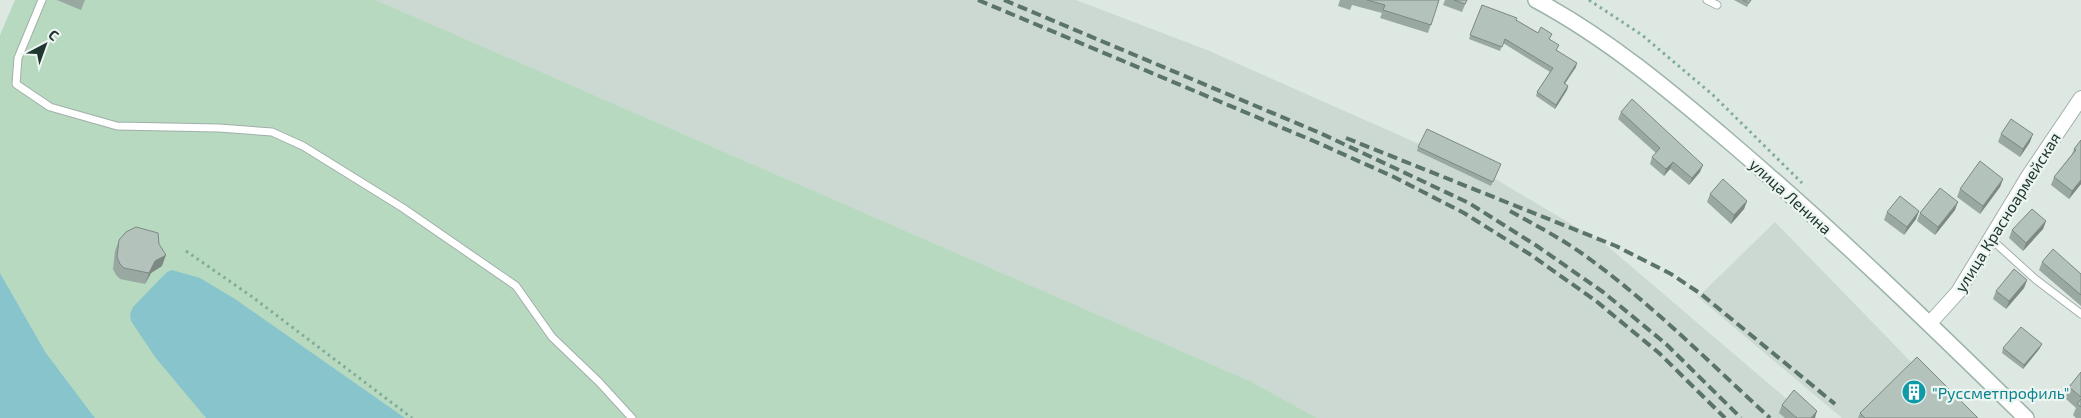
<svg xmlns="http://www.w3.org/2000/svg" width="2081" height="418" font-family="'Exo 2',sans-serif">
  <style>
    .built { fill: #ccd8d2 }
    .green { fill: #b7d9bf }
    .water { fill: #87c4cc }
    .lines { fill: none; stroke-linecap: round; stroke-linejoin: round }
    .service-casing { stroke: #a1afaa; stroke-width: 9 }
    .minor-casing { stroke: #a1afaa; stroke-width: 16 }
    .secondary-casing { stroke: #9db4aa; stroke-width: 18 }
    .path { stroke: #7fab9b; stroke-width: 3; stroke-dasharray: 2.5 4; stroke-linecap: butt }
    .service { stroke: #fff; stroke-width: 7 }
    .minor { stroke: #fff; stroke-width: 14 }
    .secondary { stroke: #fff; stroke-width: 15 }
    .rail { stroke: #5a736b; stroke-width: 4; stroke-dasharray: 10 5; stroke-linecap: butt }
    .wall { fill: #9aa8a2 }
    .shaded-wall { fill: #7d8884 }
    .building { fill: #b3c3bc; stroke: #7d8884 }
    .labels { text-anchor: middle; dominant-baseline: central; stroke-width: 4.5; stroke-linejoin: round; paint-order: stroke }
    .street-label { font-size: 16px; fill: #203730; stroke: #edf5f1 }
    .culture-label { font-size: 16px; fill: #0d838f; stroke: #edf5f1; text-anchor: start }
  </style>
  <rect width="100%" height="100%" fill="#dee8e3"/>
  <g class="built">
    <path d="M 376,0 L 1076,0 L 1207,50 L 1487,174 L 1605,244 L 1809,418 L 1317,418 L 1250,381 Z"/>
    <path d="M 1775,222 L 1914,365 L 1860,418 L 1842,418 L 1698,297 Z"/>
  </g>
  <path class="green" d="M 15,0 L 376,0 L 1250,381 L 1317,418 L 95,418 L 46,353 L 0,273 L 0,35 Z"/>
  <g class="water">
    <path d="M 172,270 L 200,278 L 235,299 L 405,418 L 206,418 L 155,357 L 131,321 L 130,314 L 133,307 L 167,272 Z"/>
    <path d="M 0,273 L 46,353 L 95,418 L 0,418 Z"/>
  </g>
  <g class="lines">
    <defs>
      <g id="service">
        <path d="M 42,0 L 18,58 L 16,84 L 50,107 L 117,126 L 219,128 L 272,132 L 303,146 L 403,208 L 516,286 L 552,337 L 599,382 L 632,418"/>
        <path d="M 1707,0 L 1717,5"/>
        <path d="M 1990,238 L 2034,278 L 2081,314"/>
      </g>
      <path id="minor" d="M 1930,323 L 1958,292 L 2029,175 L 2081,98"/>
      <path id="secondary" d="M 1536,0 C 1607,38 1670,91 1731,143 C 1833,230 1930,324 2026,418"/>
    </defs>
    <use href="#service" class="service-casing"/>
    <use href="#minor" class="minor-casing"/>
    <use href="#secondary" class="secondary-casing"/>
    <g class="path">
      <path d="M 1589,0 L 1642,35 L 1713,95 L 1802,183"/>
      <path d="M 186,251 L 251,296 L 412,418"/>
    </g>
    <use href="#service" class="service"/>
    <use href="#minor" class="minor"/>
    <use href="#secondary" class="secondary"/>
    <g class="rail">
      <path d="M 978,0 L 1316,142 L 1394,177 L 1464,213 L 1531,255 L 1596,301 L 1659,353 L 1725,418"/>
      <path d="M 1004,0 L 1320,133 L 1469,203 L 1537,246 L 1603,292 L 1666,344 L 1741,418"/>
      <path d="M 1346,138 L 1616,246 L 1671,274 L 1701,294 L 1835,404"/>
      <path d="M 1510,211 C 1537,226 1566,241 1591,260 C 1655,307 1712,365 1770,418"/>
    </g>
  </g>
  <g class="wall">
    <path d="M 57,0 L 85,0 L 81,10 Z"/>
    <path d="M 1340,0 L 1439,0 L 1428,33 L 1380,18 L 1382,13 L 1352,5 L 1350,10 L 1338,6 Z"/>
    <path d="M 1445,0 L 1467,0 L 1462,12 L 1443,5 Z"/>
    <path d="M 1734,0 L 1751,0 L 1747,7 Z"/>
    <path d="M 1482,5 L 1516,20 L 1549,39 L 1557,50 L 1576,67 L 1565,84 L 1568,86 L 1567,90 L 1555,109 L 1536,96 L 1537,92 L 1550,72 L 1503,43 L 1500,51 L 1469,39 Z"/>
    <path d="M 1621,112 L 1700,172 L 1689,185 L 1670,169 L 1664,176 L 1650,164 L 1652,157 L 1656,153 L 1618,119 Z"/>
    <path d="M 2001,134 L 2030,142 L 2020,157 L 1998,142 Z"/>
    <path d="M 2081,140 L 2081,184 L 2069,199 L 2051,185 L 2054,177 L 2072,154 L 2074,149 Z"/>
    <path d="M 1418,147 L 1499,168 L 1491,186 L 1417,151 Z"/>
    <path d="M 2003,179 L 2000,187 L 1980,214 L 1957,197 L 1960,189 Z"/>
    <path d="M 1710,194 L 1747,201 L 1744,209 L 1731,224 L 1707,202 Z"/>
    <path d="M 1955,210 L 1935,235 L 1917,221 L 1920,213 Z"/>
    <path d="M 1919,211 L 1916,219 L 1904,235 L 1884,220 L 1887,212 Z"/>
    <path d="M 2046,221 L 2043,229 L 2023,251 L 2009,238 L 2012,230 Z"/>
    <path d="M 119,240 L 159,244 L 162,266 L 151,273 L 145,284 L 120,279 L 116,275 L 113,269 L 115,251 Z"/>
    <path d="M 2042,262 L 2081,274 L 2081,306 L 2039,270 Z"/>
    <path d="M 2027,280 L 2024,288 L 2006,309 L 1993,299 L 1996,291 Z"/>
    <path d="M 2003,348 L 2040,348 L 2023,369 L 2002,353 Z"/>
    <path d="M 2081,372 L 2081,418 L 2076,418 L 2073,415 L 2076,408 L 2065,398 L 2069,387 Z"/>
    <path d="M 1782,405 L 1815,418 L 1785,418 L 1779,413 Z"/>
    <path d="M 1860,413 L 1978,418 L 1858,418 Z"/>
  </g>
  <g class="shaded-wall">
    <path d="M 1577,63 L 1576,67 L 1562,87 L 1564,83 Z"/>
    <path d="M 1568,86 L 1567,90 L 1555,109 L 1556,105 Z"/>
    <path d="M 2033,134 L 2030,142 L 2020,157 L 2023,149 Z"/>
    <path d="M 1673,162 L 1670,169 L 1664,176 L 1666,169 Z"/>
    <path d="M 1703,165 L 1700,172 L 1689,185 L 1692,178 Z"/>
    <path d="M 2003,179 L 2000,187 L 1980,214 L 1983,206 Z"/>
    <path d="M 2081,180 L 2081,184 L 2069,199 L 2072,191 Z"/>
    <path d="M 1747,201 L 1744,209 L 1731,224 L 1734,215 Z"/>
    <path d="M 1958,202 L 1955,210 L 1935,235 L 1938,227 Z"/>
    <path d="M 1919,211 L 1916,219 L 1904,235 L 1907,227 Z"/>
    <path d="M 2046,221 L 2043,229 L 2023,251 L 2026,243 Z"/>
    <path d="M 166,255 L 162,266 L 151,273 L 145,284 L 149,273 L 155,261 Z"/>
    <path d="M 2027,280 L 2024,288 L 2006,309 L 2009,301 Z"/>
    <path d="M 2042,344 L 2040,348 L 2023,369 L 2024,365 Z"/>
    <path d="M 1817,411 L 1815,418 L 1811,418 Z"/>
  </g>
  <g class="building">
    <path d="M 1367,0 L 1439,0 L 1431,25 L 1383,10 L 1385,5 Z"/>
    <path d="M 1454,0 L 1467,0 L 1465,4 Z"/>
    <path d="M 1743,0 L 1751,0 L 1749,3 Z"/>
    <path d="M 1482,5 L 1517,18 L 1516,20 L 1538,33 L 1541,27 L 1552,34 L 1549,39 L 1559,45 L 1556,50 L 1577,63 L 1564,83 L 1568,86 L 1556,105 L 1537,92 L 1553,68 L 1505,39 L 1502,47 L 1470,35 Z"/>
    <path d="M 1632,99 L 1703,165 L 1692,178 L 1673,162 L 1666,169 L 1652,157 L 1660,148 L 1621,112 Z"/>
    <path d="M 2011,119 L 2033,134 L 2023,149 L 2001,134 Z"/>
    <path d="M 1427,129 L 1501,164 L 1493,182 L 1418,147 Z"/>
    <path d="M 2081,140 L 2081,180 L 2072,191 L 2054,177 L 2076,150 L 2074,149 Z"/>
    <path d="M 1980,161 L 2003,179 L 1983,206 L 1960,189 Z"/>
    <path d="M 1723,179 L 1747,201 L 1734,215 L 1710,194 Z"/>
    <path d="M 1940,188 L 1958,202 L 1938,227 L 1920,213 Z"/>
    <path d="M 1900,196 L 1919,211 L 1907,227 L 1887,212 Z"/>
    <path d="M 2032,209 L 2046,221 L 2026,243 L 2012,230 Z"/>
    <path d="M 136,227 L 158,233 L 159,244 L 166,255 L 155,261 L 149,273 L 124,268 L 120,264 L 117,257 L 119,240 L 126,232 Z"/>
    <path d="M 2053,249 L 2081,274 L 2081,295 L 2042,262 Z"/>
    <path d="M 2014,269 L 2027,280 L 2009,301 L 1996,291 Z"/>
    <path d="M 2021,327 L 2042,344 L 2024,365 L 2003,348 Z"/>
    <path d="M 1917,357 L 1978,418 L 1865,418 L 1860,413 Z"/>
    <path d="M 2081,372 L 2081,397 L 2069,387 Z"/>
    <path d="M 1794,390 L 1817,411 L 1811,418 L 1797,418 L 1782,405 Z"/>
    <path d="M 2081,399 L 2081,407 L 2077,404 Z"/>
  </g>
  <defs>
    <symbol id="building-disc" viewBox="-11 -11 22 22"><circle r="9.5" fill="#0f9aa8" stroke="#edf5f1"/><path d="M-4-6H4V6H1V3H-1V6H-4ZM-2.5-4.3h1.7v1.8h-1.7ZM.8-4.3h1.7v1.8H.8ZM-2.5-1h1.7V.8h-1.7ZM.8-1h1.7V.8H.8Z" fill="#fff"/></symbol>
  </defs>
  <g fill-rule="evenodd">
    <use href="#building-disc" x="1900" y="378" width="28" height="28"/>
  </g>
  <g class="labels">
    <g class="street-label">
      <text transform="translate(1791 196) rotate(42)">улица Ленина</text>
      <text transform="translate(2007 212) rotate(-58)">улица Красноармейская</text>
    </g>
    <g class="culture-label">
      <text x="1932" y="392">"Руссметпрофиль"</text>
    </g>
  </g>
  <g transform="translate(45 45) rotate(41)" stroke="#edf5f1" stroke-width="4" paint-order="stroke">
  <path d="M0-4L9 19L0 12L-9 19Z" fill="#203730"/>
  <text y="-8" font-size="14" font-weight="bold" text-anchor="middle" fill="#203730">С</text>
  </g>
</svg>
